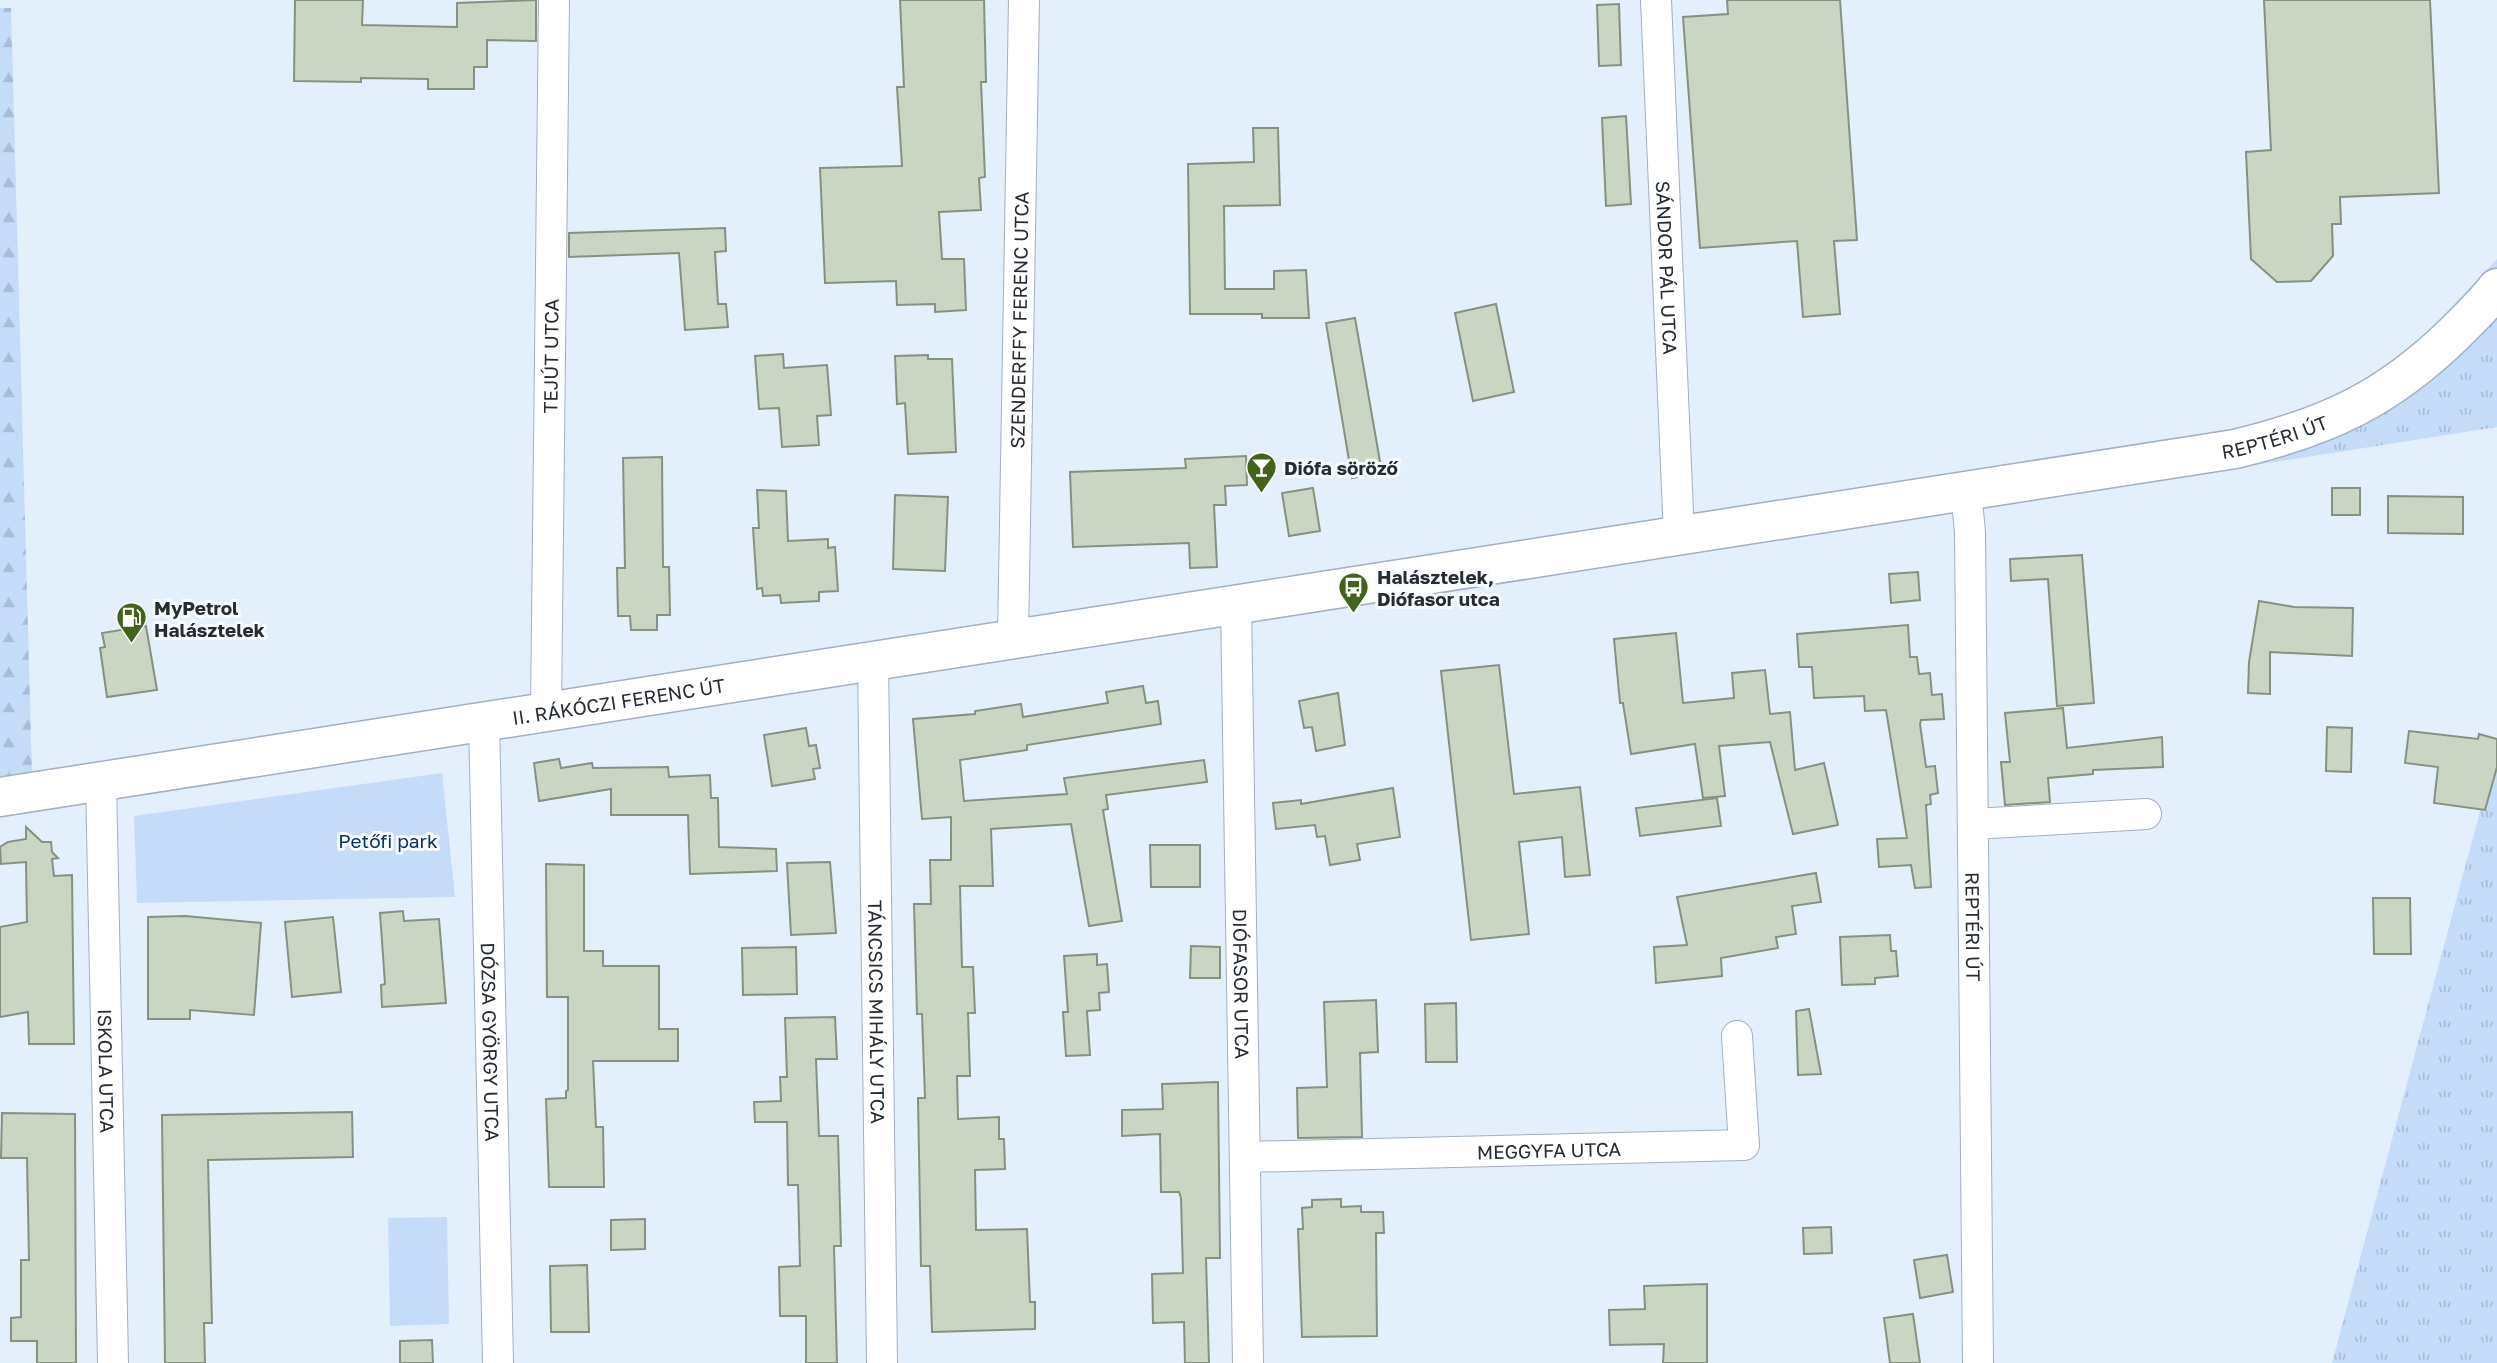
<svg xmlns="http://www.w3.org/2000/svg" width="2497" height="1363" font-family="'Golos Text',sans-serif">
  <style>
    .grass { fill: url(#grass-tufts) }
    .forest { fill: url(#forest-firs) }
    .park { fill: #c5dcf9 }
    .building { fill: #cbd5c3; stroke: #879180; stroke-width: 2 }
    .lines { fill: none; stroke-linecap: round; stroke-linejoin: round }
    .street-casing { stroke: #a3afbf; stroke-width: 32 }
    .secondary-casing { stroke: #a3afbf; stroke-width: 41 }
    .street { stroke: #fff; stroke-width: 30 }
    .secondary { stroke: #fff; stroke-width: 38 }
    .labels { text-anchor: middle; dominant-baseline: central; stroke-width: 6; stroke-linejoin: round; paint-order: stroke }
    .street-label { font-size: 19px; fill: #272c32; stroke: #f8fbfe }
    .poi-label { font-size: 19px; font-weight: bold; fill: #272c32; stroke: #f8fbfe; text-anchor: start }
    .park-label { font-size: 19px; fill: #033263; stroke: #f8fbfe }
  </style>
  <defs>
    <pattern id="grass-tufts" width="24" height="20" patternUnits="userSpaceOnUse" patternTransform="scale(1.75)"><rect width="24" height="20" fill="#c5dcf9"/><path d="M3 7l-1-3M5 7V3M7 7l1-3M15 17l-1-3M17 17v-4M19 17l1-3" fill="none" stroke="#a9bdd6"/></pattern>
    <pattern id="forest-firs" width="22" height="20" patternUnits="userSpaceOnUse" patternTransform="scale(1.75)"><rect width="22" height="20" fill="#c5dcf9"/><path d="M5 1l3.5 6h-7zM16 11l3.5 6h-7z" fill="#a9bdd6"/></pattern>
  </defs>
  <rect width="100%" height="100%" fill="#e4effc"/>
  <g class="grass">
    <path d="M 2497,259 L 2497,427 L 2255,465 L 2250,439 L 2390,372 Z"/>
    <path d="M 2497,748 L 2497,1363 L 2332,1363 Z"/>
  </g>
  <path class="forest" d="M 0,8 L 11,8 L 32,774 L 0,778 Z"/>
  <g class="park">
    <path d="M 442,773 L 455,897 L 137,903 L 134,816 Z"/>
    <path d="M 447,1217 L 449,1324 L 390,1326 L 388,1218 Z"/>
  </g>
  <g class="building">
    <path d="M 295,0 L 363,0 L 362,25 L 457,27 L 457,3 L 536,0 L 536,41 L 487,40 L 487,67 L 474,67 L 474,89 L 428,89 L 428,79 L 361,78 L 361,82 L 294,81 Z"/>
    <path d="M 900,0 L 984,0 L 986,82 L 981,82 L 985,177 L 979,178 L 981,210 L 939,212 L 942,259 L 964,259 L 966,310 L 935,312 L 935,304 L 897,305 L 896,281 L 825,283 L 820,168 L 902,166 L 897,87 L 904,87 Z"/>
    <path d="M 1727,0 L 1840,0 L 1857,240 L 1834,241 L 1840,314 L 1803,317 L 1797,241 L 1700,248 L 1683,17 L 1728,14 Z"/>
    <path d="M 2264,0 L 2430,0 L 2439,193 L 2340,197 L 2341,224 L 2332,224 L 2333,256 L 2311,281 L 2277,282 L 2251,259 L 2246,152 L 2271,150 Z"/>
    <path d="M 1619,4 L 1621,65 L 1599,66 L 1597,5 Z"/>
    <path d="M 1626,116 L 1631,204 L 1606,206 L 1602,118 Z"/>
    <path d="M 1253,128 L 1278,128 L 1280,205 L 1224,206 L 1225,289 L 1274,289 L 1274,271 L 1306,270 L 1309,318 L 1262,318 L 1262,314 L 1190,314 L 1188,164 L 1254,162 Z"/>
    <path d="M 725,228 L 726,251 L 715,252 L 718,304 L 726,304 L 728,327 L 685,330 L 679,253 L 569,257 L 569,233 Z"/>
    <path d="M 1496,304 L 1514,392 L 1473,401 L 1455,313 Z"/>
    <path d="M 1355,318 L 1382,473 L 1352,478 L 1326,323 Z"/>
    <path d="M 783,354 L 784,368 L 827,365 L 831,415 L 817,416 L 819,445 L 782,447 L 779,408 L 759,409 L 755,356 Z"/>
    <path d="M 928,355 L 928,359 L 952,359 L 956,452 L 908,454 L 905,403 L 897,404 L 895,356 Z"/>
    <path d="M 1246,456 L 1247,485 L 1225,486 L 1226,505 L 1214,505 L 1217,567 L 1190,568 L 1189,543 L 1073,547 L 1070,472 L 1186,468 L 1185,459 Z"/>
    <path d="M 662,457 L 663,567 L 669,567 L 670,615 L 657,615 L 657,630 L 631,630 L 630,616 L 618,616 L 617,568 L 625,568 L 623,458 Z"/>
    <path d="M 1313,488 L 1320,531 L 1289,536 L 1282,493 Z"/>
    <rect x="2332" y="488" width="28" height="27"/>
    <path d="M 757,490 L 786,491 L 788,541 L 828,539 L 828,548 L 835,547 L 838,591 L 819,592 L 819,601 L 781,603 L 780,595 L 763,596 L 762,588 L 757,589 L 753,528 L 759,528 Z"/>
    <path d="M 895,495 L 948,497 L 945,571 L 893,569 Z"/>
    <path d="M 2388,496 L 2463,497 L 2463,534 L 2388,533 Z"/>
    <path d="M 2082,555 L 2094,703 L 2057,706 L 2048,579 L 2011,581 L 2010,559 Z"/>
    <path d="M 1918,572 L 1920,600 L 1891,603 L 1889,574 Z"/>
    <path d="M 2259,601 L 2294,607 L 2353,608 L 2352,656 L 2270,652 L 2270,694 L 2248,693 L 2249,662 Z"/>
    <path d="M 1908,625 L 1910,657 L 1917,657 L 1919,674 L 1930,673 L 1932,695 L 1942,694 L 1944,719 L 1921,720 L 1920,724 L 1926,767 L 1935,766 L 1938,793 L 1930,795 L 1931,804 L 1926,805 L 1931,887 L 1915,888 L 1911,865 L 1879,867 L 1877,839 L 1907,838 L 1886,710 L 1865,711 L 1864,696 L 1814,698 L 1812,667 L 1799,667 L 1797,634 Z"/>
    <path d="M 146,626 L 157,690 L 107,697 L 100,648 L 105,647 L 102,633 Z"/>
    <path d="M 1676,633 L 1683,703 L 1734,698 L 1732,673 L 1765,670 L 1770,714 L 1790,712 L 1795,770 L 1824,763 L 1838,825 L 1793,834 L 1770,742 L 1719,746 L 1725,796 L 1703,798 L 1695,744 L 1631,754 L 1623,703 L 1620,703 L 1614,639 Z"/>
    <path d="M 1499,665 L 1514,794 L 1580,787 L 1590,875 L 1565,877 L 1562,837 L 1519,842 L 1529,934 L 1471,940 L 1441,671 Z"/>
    <path d="M 1143,686 L 1146,703 L 1158,701 L 1161,724 L 1027,745 L 1027,750 L 960,760 L 964,801 L 1067,794 L 1064,778 L 1204,760 L 1207,782 L 1106,795 L 1108,809 L 1103,810 L 1122,921 L 1089,926 L 1071,824 L 991,829 L 993,886 L 960,886 L 962,967 L 973,967 L 975,1013 L 968,1013 L 970,1076 L 957,1076 L 958,1119 L 999,1117 L 999,1139 L 1004,1139 L 1005,1169 L 975,1170 L 976,1230 L 1027,1229 L 1030,1302 L 1035,1302 L 1035,1329 L 932,1332 L 930,1266 L 921,1266 L 918,1098 L 925,1098 L 922,1014 L 917,1014 L 914,904 L 931,904 L 930,860 L 951,860 L 951,817 L 922,819 L 913,719 L 975,714 L 975,711 L 1021,704 L 1023,717 L 1108,703 L 1106,692 Z"/>
    <path d="M 1338,693 L 1345,745 L 1316,751 L 1312,727 L 1304,728 L 1299,701 Z"/>
    <path d="M 2063,708 L 2067,748 L 2162,737 L 2163,767 L 2093,770 L 2093,774 L 2048,778 L 2050,802 L 2005,805 L 2001,762 L 2010,762 L 2005,713 Z"/>
    <path d="M 2327,727 L 2352,728 L 2351,772 L 2326,771 Z"/>
    <path d="M 806,728 L 809,746 L 816,745 L 820,768 L 813,769 L 815,779 L 772,786 L 764,735 Z"/>
    <path d="M 2409,731 L 2478,739 L 2479,734 L 2497,739 L 2497,767 L 2485,810 L 2434,803 L 2438,767 L 2405,763 Z"/>
    <path d="M 559,759 L 561,768 L 592,763 L 593,768 L 668,767 L 669,777 L 710,775 L 711,798 L 718,798 L 719,847 L 776,849 L 777,871 L 690,874 L 688,815 L 611,815 L 611,789 L 539,801 L 534,763 Z"/>
    <path d="M 1393,788 L 1400,837 L 1357,844 L 1360,860 L 1330,865 L 1325,836 L 1317,837 L 1315,825 L 1276,829 L 1273,803 L 1301,800 L 1301,804 Z"/>
    <path d="M 1717,798 L 1721,826 L 1640,836 L 1636,808 Z"/>
    <path d="M 26,827 L 42,842 L 51,842 L 52,852 L 58,858 L 52,859 L 54,876 L 72,875 L 74,1044 L 29,1044 L 28,1012 L 0,1017 L 0,927 L 27,922 L 26,862 L 1,864 L 0,847 L 8,842 L 26,839 Z"/>
    <path d="M 1150,845 L 1200,845 L 1200,887 L 1151,887 Z"/>
    <path d="M 830,862 L 836,933 L 791,935 L 787,863 Z"/>
    <path d="M 546,864 L 584,865 L 584,951 L 603,951 L 603,966 L 659,966 L 659,1029 L 678,1029 L 678,1061 L 593,1061 L 596,1127 L 603,1127 L 604,1187 L 549,1187 L 546,1099 L 566,1098 L 566,1091 L 568,1090 L 568,997 L 547,997 Z"/>
    <path d="M 1816,873 L 1821,902 L 1792,906 L 1796,934 L 1776,937 L 1778,948 L 1721,958 L 1722,976 L 1656,983 L 1654,947 L 1687,945 L 1677,897 Z"/>
    <path d="M 2373,898 L 2410,898 L 2411,954 L 2374,954 Z"/>
    <path d="M 403,911 L 404,921 L 439,919 L 446,1003 L 382,1007 L 381,985 L 385,984 L 380,913 Z"/>
    <path d="M 185,916 L 261,923 L 254,1015 L 190,1010 L 190,1019 L 148,1019 L 148,917 Z"/>
    <path d="M 333,917 L 341,992 L 292,997 L 285,922 Z"/>
    <path d="M 1890,935 L 1891,951 L 1896,951 L 1898,976 L 1875,978 L 1875,984 L 1842,985 L 1840,937 Z"/>
    <path d="M 1191,946 L 1220,947 L 1220,978 L 1190,978 Z"/>
    <path d="M 796,947 L 797,994 L 743,995 L 742,948 Z"/>
    <path d="M 1097,954 L 1097,965 L 1107,964 L 1109,992 L 1099,993 L 1100,1010 L 1087,1011 L 1090,1055 L 1066,1056 L 1063,1012 L 1068,1012 L 1064,956 Z"/>
    <path d="M 1376,1000 L 1378,1052 L 1360,1053 L 1362,1137 L 1298,1138 L 1297,1088 L 1327,1087 L 1324,1002 Z"/>
    <path d="M 1456,1003 L 1457,1062 L 1426,1062 L 1425,1004 Z"/>
    <path d="M 1809,1009 L 1821,1074 L 1798,1075 L 1796,1011 Z"/>
    <path d="M 835,1017 L 837,1059 L 816,1059 L 819,1136 L 838,1136 L 841,1246 L 834,1246 L 837,1363 L 806,1363 L 806,1316 L 780,1316 L 779,1267 L 800,1266 L 798,1185 L 788,1185 L 787,1122 L 755,1122 L 754,1102 L 781,1101 L 780,1077 L 787,1077 L 785,1018 Z"/>
    <path d="M 1218,1082 L 1220,1258 L 1206,1258 L 1209,1363 L 1185,1363 L 1184,1322 L 1153,1323 L 1152,1274 L 1183,1273 L 1181,1198 L 1179,1192 L 1161,1192 L 1160,1134 L 1122,1136 L 1122,1110 L 1163,1109 L 1162,1084 Z"/>
    <path d="M 352,1112 L 353,1157 L 208,1160 L 212,1323 L 204,1323 L 205,1363 L 165,1363 L 162,1115 Z"/>
    <path d="M 2,1113 L 75,1114 L 76,1363 L 37,1363 L 37,1341 L 11,1341 L 11,1318 L 21,1317 L 21,1260 L 29,1260 L 27,1158 L 1,1158 Z"/>
    <path d="M 1341,1199 L 1341,1207 L 1361,1206 L 1361,1212 L 1383,1212 L 1384,1233 L 1376,1233 L 1377,1336 L 1302,1337 L 1298,1229 L 1303,1229 L 1302,1208 L 1312,1207 L 1312,1200 Z"/>
    <path d="M 645,1219 L 645,1249 L 611,1250 L 611,1220 Z"/>
    <path d="M 1831,1227 L 1832,1253 L 1804,1254 L 1803,1228 Z"/>
    <path d="M 1947,1255 L 1953,1292 L 1920,1298 L 1914,1260 Z"/>
    <path d="M 587,1265 L 589,1332 L 551,1332 L 550,1266 Z"/>
    <path d="M 1707,1284 L 1707,1363 L 1663,1363 L 1664,1344 L 1610,1345 L 1609,1310 L 1645,1309 L 1644,1286 Z"/>
    <path d="M 1913,1314 L 1920,1363 L 1890,1363 L 1884,1318 Z"/>
    <path d="M 432,1340 L 433,1363 L 400,1363 L 400,1341 Z"/>
  </g>
  <g class="lines">
    <defs>
      <g id="street">
        <path id="s1" d="M 1656,0 L 1679,536"/>
        <path id="s2" d="M 1966,491 L 1970,532 L 1978,1363"/>
        <path id="s3" d="M 1236,604 L 1248,1363"/>
        <path id="s4" d="M 1013,638 L 1024,0"/>
        <path id="s5" d="M 873,660 L 882,1363"/>
        <path id="s6" d="M 546,711 L 554,0"/>
        <path id="s7" d="M 484,720 L 498,1363"/>
        <path id="s8" d="M 101,781 L 113,1363"/>
        <path d="M 1974,824 L 2146,814"/>
        <path id="s9" d="M 1245,1157 L 1744,1145 L 1737,1036"/>
      </g>
      <g id="secondary">
        <path id="s10" d="M 0,797 L 2235,449 C 2327,427 2388,399 2456,332 C 2470,318 2485,304 2497,288"/>
      </g>
    </defs>
    <use href="#street" class="street-casing"/>
    <use href="#secondary" class="secondary-casing"/>
    <use href="#street" class="street"/>
    <use href="#secondary" class="secondary"/>
  </g>
  <defs>
    <symbol id="bar-pin" viewBox="-11 -11 22 30"><path d="M0 17L-7.5 6A9.5 9.5 0 1 1 7.5 6Z" fill="#41631a" stroke="#f8fbfe"/><path d="M-6-5H6L.8 .8V4.5H3.5V6h-7V4.5H-.8V.8Z" fill="#fff"/></symbol>
    <symbol id="bus-pin" viewBox="-11 -11 22 30"><path d="M0 17L-7.5 6A9.5 9.5 0 1 1 7.5 6Z" fill="#41631a" stroke="#f8fbfe"/><path d="M-5-6H5V4H4V6H2V4H-2V6H-4V4H-5ZM-3.5-4V0h7V-4ZM-3.5 1.2v1.5H-2V1.2ZM2 1.2v1.5H3.5V1.2Z" fill="#fff"/></symbol>
    <symbol id="fuel-pin" viewBox="-11 -11 22 30"><path d="M0 17L-7.5 6A9.5 9.5 0 1 1 7.5 6Z" fill="#41631a" stroke="#f8fbfe"/><path d="M-5.5-6h7V0h2V4h1.3V-2.5L3-4.5l.8-.8L6-3V5H2.5V1h-1V6h-7ZM-4.2-4.7v3.2H.2V-4.7Z" fill="#fff"/></symbol>
  </defs>
  <g fill-rule="evenodd">
    <use href="#bar-pin" x="1244" y="450" width="35" height="47"/>
    <use href="#bus-pin" x="1336" y="570" width="35" height="47"/>
    <use href="#fuel-pin" x="114" y="600" width="35" height="47"/>
  </g>
  <g class="labels">
    <g class="street-label">
      <text stroke="none"><textPath href="#s1" startOffset="268">SÁNDOR PÁL UTCA</textPath></text>
      <text stroke="none"><textPath href="#s4" startOffset="318">SZENDERFFY FERENC UTCA</textPath></text>
      <text stroke="none"><textPath href="#s6" startOffset="355">TEJÚT UTCA</textPath></text>
      <text stroke="none"><textPath href="#s10" startOffset="2303">REPTÉRI ÚT</textPath></text>
      <text stroke="none"><textPath href="#s10" startOffset="626">II. RÁKÓCZI FERENC ÚT</textPath></text>
      <text stroke="none"><textPath href="#s2" startOffset="436">REPTÉRI ÚT</textPath></text>
      <text stroke="none"><textPath href="#s3" startOffset="380">DIÓFASOR UTCA</textPath></text>
      <text stroke="none"><textPath href="#s5" startOffset="352">TÁNCSICS MIHÁLY UTCA</textPath></text>
      <text stroke="none"><textPath href="#s7" startOffset="322">DÓZSA GYÖRGY UTCA</textPath></text>
      <text stroke="none"><textPath href="#s8" startOffset="290">ISKOLA UTCA</textPath></text>
      <text stroke="none"><textPath href="#s9" startOffset="304">MEGGYFA UTCA</textPath></text>
    </g>
    <g class="poi-label">
      <text x="1284" y="467">Diófa söröző</text>
      <text x="1377" y="576">Halásztelek,<tspan x="1377" dy="22">Diófasor utca</tspan></text>
      <text x="154" y="607">MyPetrol<tspan x="154" dy="22">Halásztelek</tspan></text>
    </g>
    <g class="park-label">
      <text x="388" y="840">Petőfi park</text>
    </g>
  </g>
</svg>
